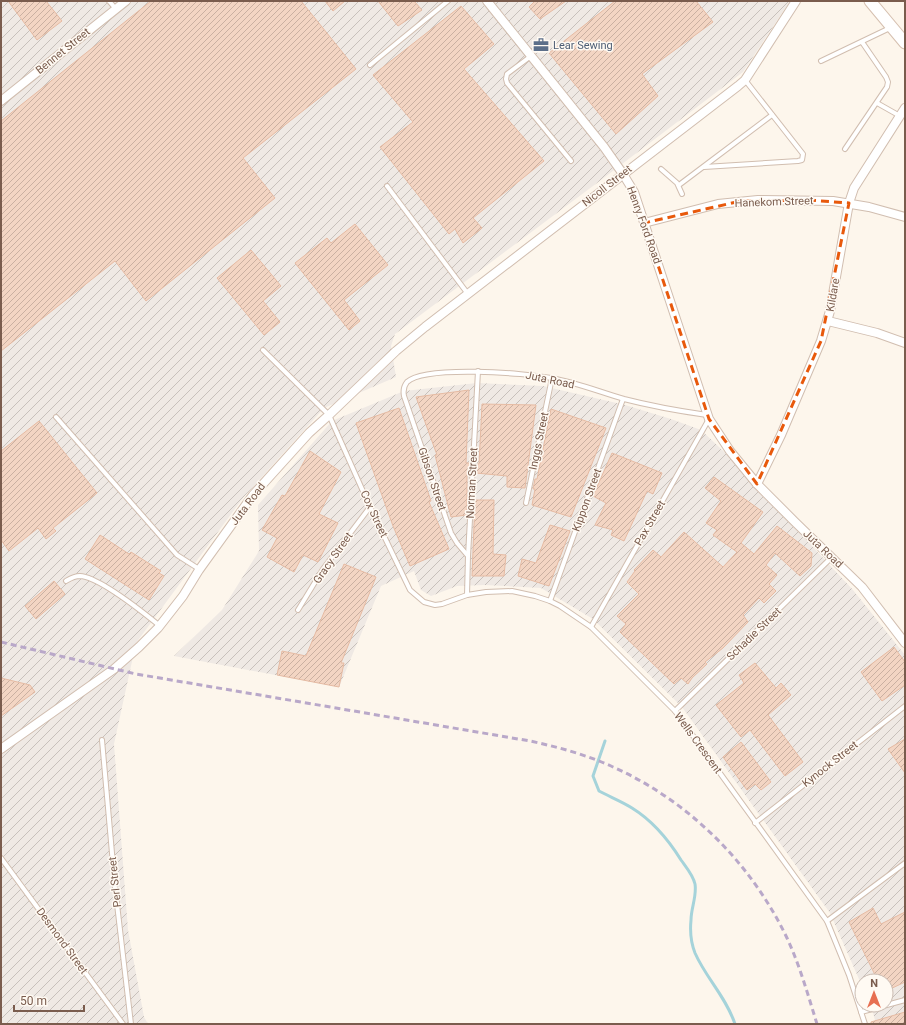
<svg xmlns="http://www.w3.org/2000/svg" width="906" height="1025" font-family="Roboto,sans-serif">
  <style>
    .industrial { fill: url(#industrial-furrows) }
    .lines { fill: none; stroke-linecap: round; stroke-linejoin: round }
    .stream { stroke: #a5d3da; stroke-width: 3 }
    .building { fill: url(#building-hatch); stroke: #e6bba3 }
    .lane-casing { stroke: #d1beb0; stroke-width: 6 }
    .street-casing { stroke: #d1beb0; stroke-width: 10 }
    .secondary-casing { stroke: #d6c0b0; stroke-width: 13 }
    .lane { stroke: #fff; stroke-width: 4 }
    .street { stroke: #fff; stroke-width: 8 }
    .secondary { stroke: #fff; stroke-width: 11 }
    .rail { stroke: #b9a8c9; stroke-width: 3; stroke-dasharray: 6 4; stroke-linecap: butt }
    .marked { fill: none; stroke: #e8590c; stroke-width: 3; stroke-dasharray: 8 5; stroke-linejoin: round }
    .labels { text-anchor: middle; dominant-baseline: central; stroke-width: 3; stroke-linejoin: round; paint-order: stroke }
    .service-label { font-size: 11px; fill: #4e5e75; stroke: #fffaf3; text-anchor: start }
    .street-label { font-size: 11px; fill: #7a5c4d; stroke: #fffaf3 }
  </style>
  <defs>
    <pattern id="industrial-furrows" width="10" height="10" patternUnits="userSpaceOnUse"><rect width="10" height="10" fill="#efe9e4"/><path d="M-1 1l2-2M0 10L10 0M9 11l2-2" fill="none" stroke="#c7c0bb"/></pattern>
    <pattern id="building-hatch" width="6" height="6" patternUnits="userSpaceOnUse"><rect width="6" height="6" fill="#f3d5c3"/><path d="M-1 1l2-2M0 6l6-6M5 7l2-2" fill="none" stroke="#cab0a1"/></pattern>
  </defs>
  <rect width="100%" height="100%" fill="#fdf6ec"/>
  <g class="industrial">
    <path d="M 1,1 L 790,1 L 743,72 L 601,180 L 395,334 L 391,346 L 396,377 L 324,408 L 243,498 L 136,643 L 114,744 L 128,930 L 144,1017 L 148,1024 L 1,1024 Z"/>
    <path d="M 477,383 L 543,386 L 625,405 L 671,419 L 701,430 L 737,464 L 781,513 L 853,590 L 905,655 L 905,1024 L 876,1024 L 871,1005 L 886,1005 L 886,981 L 862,981 L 862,986 L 830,913 L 682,707 L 593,619 L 541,588 L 485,585 L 457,586 L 431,596 L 421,590 L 414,571 L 381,586 L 339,687 L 174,656 L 222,610 L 259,551 L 258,505 L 332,421 L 404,391 Z"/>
  </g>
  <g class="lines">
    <path class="stream" d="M 605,741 L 593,776 L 599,791 C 610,797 621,801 632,808 C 653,821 668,839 681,860 C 686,867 693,875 695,884 C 697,896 691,908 691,920 C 690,930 691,943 695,953 C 706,978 726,997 735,1024"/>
  </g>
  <g class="building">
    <path d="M 8,1 L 46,1 L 62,21 L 37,40 Z"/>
    <path d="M 151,1 L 301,1 L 356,69 L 243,158 L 275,198 L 146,301 L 115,261 L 1,351 L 1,121 Z"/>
    <path d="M 325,1 L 345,1 L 333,11 Z"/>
    <path d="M 378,1 L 414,1 L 422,10 L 398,26 Z"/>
    <path d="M 535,1 L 566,1 L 540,19 L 529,7 Z"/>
    <path d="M 615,1 L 696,1 L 713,22 L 642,74 L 658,96 L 616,134 L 549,53 Z"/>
    <path d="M 461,6 L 494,44 L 464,69 L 544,161 L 473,218 L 482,228 L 463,243 L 455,229 L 449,234 L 380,147 L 413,122 L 373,75 Z"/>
    <path d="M 355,224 L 388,265 L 344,300 L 360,321 L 349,330 L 295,263 L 327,238 L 331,243 Z"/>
    <path d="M 251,250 L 281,286 L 263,301 L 280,322 L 264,335 L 217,278 Z"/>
    <path d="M 469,390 L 466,463 L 470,463 L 469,472 L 467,472 L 467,515 L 451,517 L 435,455 L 437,455 L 416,397 Z"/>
    <path d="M 482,404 L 536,405 L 525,488 L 507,487 L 507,476 L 476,473 L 477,464 L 479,464 Z"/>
    <path d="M 399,408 L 431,501 L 429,502 L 449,549 L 410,566 L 393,526 L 356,423 Z"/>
    <path d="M 551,409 L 606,428 L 571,517 L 532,505 L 535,489 L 533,489 L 535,479 L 537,479 Z"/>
    <path d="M 39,421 L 97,493 L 53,528 L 56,531 L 46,539 L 38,528 L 9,551 L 1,540 L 1,451 Z"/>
    <path d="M 310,451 L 341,472 L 319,514 L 338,523 L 318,562 L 303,555 L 294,572 L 267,557 L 277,538 L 262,530 L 282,495 L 285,496 Z"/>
    <path d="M 612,453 L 662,473 L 653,494 L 647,491 L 624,541 L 611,535 L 613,530 L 595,525 L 606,503 L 593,496 Z"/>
    <path d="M 714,477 L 763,512 L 741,543 L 754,554 L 777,526 L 812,553 L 811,566 L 800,576 L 775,553 L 766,565 L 777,575 L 769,584 L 776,591 L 764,603 L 759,598 L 743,615 L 748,622 L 723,648 L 705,662 L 707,664 L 692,678 L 688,684 L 681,678 L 674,684 L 620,632 L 626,624 L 617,616 L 639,594 L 627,582 L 635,571 L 634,570 L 653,550 L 661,557 L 684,532 L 723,567 L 737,552 L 713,535 L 717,530 L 706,523 L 721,501 L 705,488 Z"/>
    <path d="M 475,500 L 494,500 L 493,554 L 506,555 L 504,576 L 472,576 Z"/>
    <path d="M 550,525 L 570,531 L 549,586 L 518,576 L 522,559 L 536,563 Z"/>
    <path d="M 100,535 L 129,554 L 131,552 L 161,571 L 159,573 L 164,576 L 149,600 L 85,559 Z"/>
    <path d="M 344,564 L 376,577 L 341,663 L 344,663 L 339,687 L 277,675 L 282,651 L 306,656 Z"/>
    <path d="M 54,581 L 65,594 L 36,619 L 25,606 Z"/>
    <path d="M 894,647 L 905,662 L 905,685 L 882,701 L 861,672 Z"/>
    <path d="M 755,663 L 776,688 L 781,683 L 791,695 L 768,715 L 803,762 L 785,776 L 750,730 L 741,737 L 716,705 L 744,683 L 739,675 Z"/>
    <path d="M 1,678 L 30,685 L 35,692 L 1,716 Z"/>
    <path d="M 905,739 L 905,773 L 888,749 Z"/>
    <path d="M 741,742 L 771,782 L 761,790 L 755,784 L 747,790 L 723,757 Z"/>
    <path d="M 873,908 L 881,924 L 905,912 L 905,982 L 886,991 L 886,981 L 878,981 L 849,922 Z"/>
    <path d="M 905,1012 L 905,1024 L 871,1024 L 871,1022 Z"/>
  </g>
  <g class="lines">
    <defs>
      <g id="lane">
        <path d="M 109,1 L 116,9"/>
        <path d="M 531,56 L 507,74 L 506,79 L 507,83 L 571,161"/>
        <path d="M 821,61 L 892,27"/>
        <path d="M 370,65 L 448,1"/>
        <path d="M 877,103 L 900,116"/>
        <path d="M 845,149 L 887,87 L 888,82 L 886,77 L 862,42"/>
        <path d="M 704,167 L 798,161 L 802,160 L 803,154 L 745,80"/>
        <path d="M 661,169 L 677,183 L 682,194"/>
        <path d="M 679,185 L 772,115"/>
        <path d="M 387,186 L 468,294"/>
        <path d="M 263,350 L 329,415 L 370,507 L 410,590 L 424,602 L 435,605 L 442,604 L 467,595 L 486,592 L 512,591 L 535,596 L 550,601 L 560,606 L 591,627 L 675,711 L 827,921 L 849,975 L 865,1024"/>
        <path d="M 56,417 L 177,555 L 199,569"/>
        <path d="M 526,503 L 552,378"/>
        <path d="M 468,556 L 457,543 L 451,533 L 404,396 C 403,391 403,387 407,382 C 425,365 526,373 551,378 C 575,382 600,392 624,399 C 651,406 679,411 707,415"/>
        <path d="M 66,581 C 71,578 74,576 80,576 C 99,577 144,613 160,626"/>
        <path d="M 467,595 L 468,556 L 478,371"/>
        <path d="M 550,601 L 623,399"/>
        <path d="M 298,610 L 323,569 L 370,507"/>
        <path d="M 591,627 L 709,419"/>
        <path d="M 675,711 L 832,557"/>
        <path d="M 102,740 L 115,887 L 131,1024"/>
        <path d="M 755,823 L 905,706"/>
        <path d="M 1,858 L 123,1024"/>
        <path d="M 827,921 L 905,863"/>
        <path d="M 861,1012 L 905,1000"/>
      </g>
      <g id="street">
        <path d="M 487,1 L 604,147 L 623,174 L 634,192 L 709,419 L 730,451 L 757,484 L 795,522 L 862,587 L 905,643"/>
        <path d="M 1,101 L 126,1"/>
        <path d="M 644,223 L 718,204 L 758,200 L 833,201 L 869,207 L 905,217"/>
        <path d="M 828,321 L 877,333 L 905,343"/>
        <path d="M 757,484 L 781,435 L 821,341 L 830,311 L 849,203 L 854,188 L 905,108"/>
        <path d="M 1,749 L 114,669 L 139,647 L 158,628 L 183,596 L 199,570 L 253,495 L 309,433 L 329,415 L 396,351 L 425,327 L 738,86 L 745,80 L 796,1"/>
      </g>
      <path id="secondary" d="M 870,1 L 905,43"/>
    </defs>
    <use href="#lane" class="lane-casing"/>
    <use href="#street" class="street-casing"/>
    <use href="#secondary" class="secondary-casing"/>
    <use href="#lane" class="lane"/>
    <use href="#street" class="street"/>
    <use href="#secondary" class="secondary"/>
    <path class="rail" d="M 1,642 L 136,674 L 530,741 C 558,747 587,755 613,767 C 689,801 751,863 787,938 C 800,966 808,995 817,1024"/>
  </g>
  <path class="marked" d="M 808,200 L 849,203 L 821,341 L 757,484 L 709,419 L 644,223 L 741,201 Z"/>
  <defs>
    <symbol id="office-bare" viewBox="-9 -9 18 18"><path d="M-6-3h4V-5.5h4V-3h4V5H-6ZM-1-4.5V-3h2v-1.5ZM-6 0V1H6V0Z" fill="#5c6f8a" stroke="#fffaf3" stroke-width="2.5" paint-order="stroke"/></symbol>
  </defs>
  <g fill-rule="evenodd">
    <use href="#office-bare" x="530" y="34" width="22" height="22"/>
  </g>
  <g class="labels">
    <g class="service-label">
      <text x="553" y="45">Lear Sewing</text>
    </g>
    <g class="street-label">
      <text transform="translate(63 51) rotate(-39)">Bennet Street</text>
      <text transform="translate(607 186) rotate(-38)">Nicoll Street</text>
      <text transform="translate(774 202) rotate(-2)">Hanekom Street</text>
      <text transform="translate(644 225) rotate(70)">Henry Ford Road</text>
      <text transform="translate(833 295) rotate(-80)">Kildare</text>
      <text transform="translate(550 380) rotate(12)">Juta Road</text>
      <text transform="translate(539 441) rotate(-78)">Inggs Street</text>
      <text transform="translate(432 479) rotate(71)">Gibson Street</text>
      <text transform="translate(472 483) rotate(-87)">Norman Street</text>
      <text transform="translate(587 500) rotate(-70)">Kippon Street</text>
      <text transform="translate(248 504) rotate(-53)">Juta Road</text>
      <text transform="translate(374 514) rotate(65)">Cox Street</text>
      <text transform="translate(650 523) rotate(-60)">Pax Street</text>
      <text transform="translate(823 549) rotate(43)">Juta Road</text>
      <text transform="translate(333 558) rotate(-55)">Gracy Street</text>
      <text transform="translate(754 634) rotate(-44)">Schadie Street</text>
      <text transform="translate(698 743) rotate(54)">Wells Crescent</text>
      <text transform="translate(830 764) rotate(-38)">Kynock Street</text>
      <text transform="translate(115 882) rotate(-96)">Perl Street</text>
      <text transform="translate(62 941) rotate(54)">Desmond Street</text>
    </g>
  </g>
  <rect width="906" height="1025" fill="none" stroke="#7a5c4d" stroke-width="4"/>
  <g transform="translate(874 993)"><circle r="19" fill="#fffaf3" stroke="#cabbb1"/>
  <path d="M0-3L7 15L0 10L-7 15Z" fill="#e76f51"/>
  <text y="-6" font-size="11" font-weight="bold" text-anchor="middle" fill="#7a5c4d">N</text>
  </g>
  <path d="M14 1005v6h70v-6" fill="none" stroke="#7a5c4d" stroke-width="2"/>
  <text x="20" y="1005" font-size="12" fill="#7a5c4d" stroke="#fffaf3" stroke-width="3" paint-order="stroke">50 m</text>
</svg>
